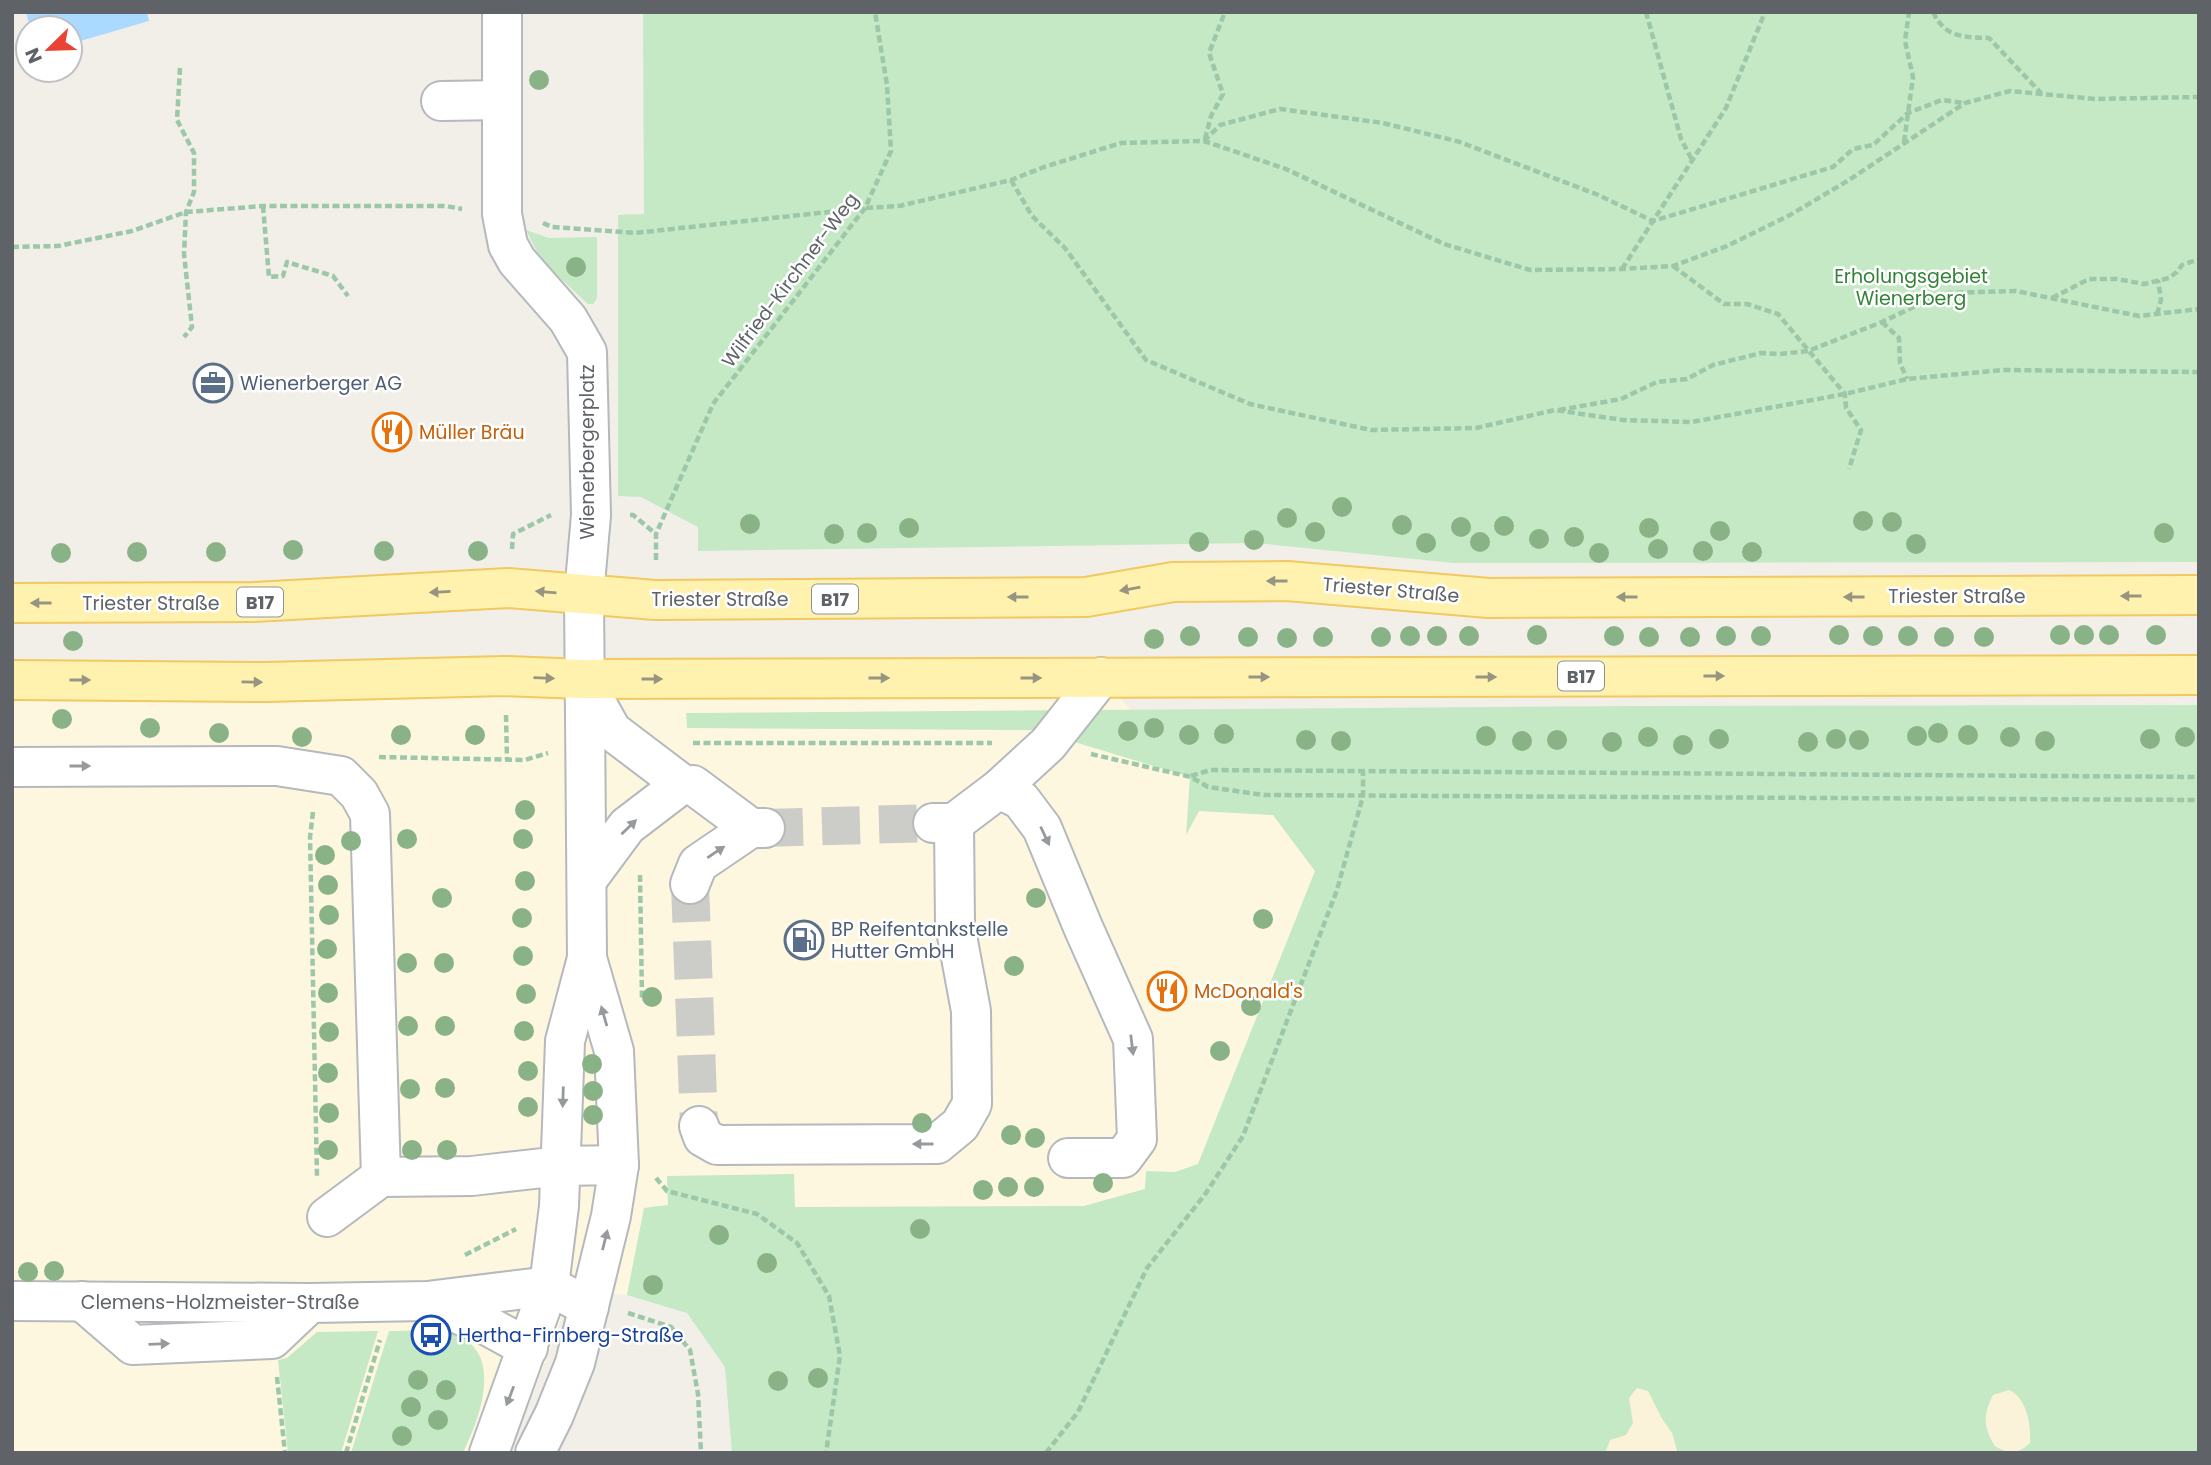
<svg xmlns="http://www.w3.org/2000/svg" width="2211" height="1465" font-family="Poppins,sans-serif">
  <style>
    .commercial { fill: #fef7e0 }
    .green { fill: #c5e8c5 }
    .sand { fill: #fbf3d9 }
    .water { fill: #aadaff }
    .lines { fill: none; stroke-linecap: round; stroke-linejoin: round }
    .minor-tunnel { stroke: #ccccc8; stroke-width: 38; stroke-dasharray: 38 19; stroke-linecap: butt }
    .minor-casing { stroke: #b5b8bc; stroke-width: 42 }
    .major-casing { stroke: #f2c960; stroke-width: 42 }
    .path { stroke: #9cc7a9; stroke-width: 4.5; stroke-dasharray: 7 3.5; stroke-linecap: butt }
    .minor { stroke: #fff; stroke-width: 38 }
    .major { stroke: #fff2af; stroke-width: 38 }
    .tree { fill: #89b387 }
    .oneway { fill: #979581 }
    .oneway2 { fill: #979a9d }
    .labels { text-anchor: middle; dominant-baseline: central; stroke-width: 5; stroke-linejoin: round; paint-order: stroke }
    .shield { fill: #fff; stroke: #8f9295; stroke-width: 2 }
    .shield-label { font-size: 18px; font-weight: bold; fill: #5f6368 }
    .park-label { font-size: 19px; fill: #348238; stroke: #fff }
    .street-label { font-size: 19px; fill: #5f6368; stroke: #fff }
    .service-label { font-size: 19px; fill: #4e5e75; stroke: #fff; text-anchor: start }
    .food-label { font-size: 19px; fill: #c56008; stroke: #fff; text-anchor: start }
    .transit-label { font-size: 19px; fill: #164399; stroke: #fff; text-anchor: start }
  </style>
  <rect width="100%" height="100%" fill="#f1efe8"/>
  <path class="commercial" d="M 1101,677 L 1191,777 L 1187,833 L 1199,811 L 1273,815 L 1315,871 L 1198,1164 L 1175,1172 L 1146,1172 L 1145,1189 L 1084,1206 L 794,1207 L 794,1175 L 667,1176 L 668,1205 L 644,1208 L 627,1295 L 573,1290 L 510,1453 L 12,1453 L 12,699 Z"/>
  <g class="green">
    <path d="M 643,12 L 2199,12 L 2199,562 L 1454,563 L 1256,543 L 698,551 L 698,527 L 641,497 L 618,496 L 618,215 L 644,214 Z"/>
    <path d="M 526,230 L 549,238 L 597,237 L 597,298 L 593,304 L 588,304 L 541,260 Z"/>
    <path d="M 2199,705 L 2199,1453 L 732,1453 L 725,1367 L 687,1313 L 627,1295 L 644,1208 L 668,1205 L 667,1176 L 794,1174 L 795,1207 L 1084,1206 L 1145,1189 L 1146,1171 L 1175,1172 L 1198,1164 L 1315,871 L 1273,815 L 1199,811 L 1186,835 L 1190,777 L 1035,730 L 687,728 L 686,713 L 1637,706 Z"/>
    <path d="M 378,1331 L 341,1453 L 288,1453 L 278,1360 L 287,1358 L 317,1332 Z"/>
    <path d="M 389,1331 C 409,1331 435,1328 454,1334 C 505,1352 480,1418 463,1453 L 351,1453 Z"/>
  </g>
  <g class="sand">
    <path d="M 1637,1388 L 1648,1391 L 1661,1417 L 1672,1433 L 1677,1450 L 1676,1453 L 1605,1453 L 1610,1440 L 1626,1435 L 1633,1423 L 1629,1398 Z"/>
    <path d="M 2009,1390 C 2027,1398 2031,1425 2030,1443 C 2018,1454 2010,1455 1995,1446 C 1983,1428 1983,1414 1993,1395 Z"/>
  </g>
  <path class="water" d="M 26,12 L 147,12 L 149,21 L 70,44 L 70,28 L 30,28 Z"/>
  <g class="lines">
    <g class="minor-tunnel">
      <path d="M 765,828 L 933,823"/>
      <path d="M 690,884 L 699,1126"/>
    </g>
    <defs>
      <g id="minor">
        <path d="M 441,101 L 502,100"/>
        <path d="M 584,681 L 612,731 L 682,784 L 627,826 L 587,880"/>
        <path d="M 12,767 L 277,766 L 341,776 L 359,794 L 370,814 L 381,1177 L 472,1176 L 561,1166 L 619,1165"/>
        <path d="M 693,785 L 751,828"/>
        <path d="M 999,789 L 1021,800 L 1042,828 L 1083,927 L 1133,1039 L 1137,1139 L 1123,1158 L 1068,1158"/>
        <path d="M 933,823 L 954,823 L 999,789 L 1048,744 L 1101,677"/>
        <path d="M 690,884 L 698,864 L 751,828 L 765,828"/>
        <path d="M 699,1126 L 703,1137 L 717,1145 L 937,1144 L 960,1125 L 972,1104 L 971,1011 L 955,925 L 954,823"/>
        <path d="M 327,1217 L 381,1177"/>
        <path d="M 12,1301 L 310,1303 L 427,1301 L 549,1286 L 589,1307"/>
        <path d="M 82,1301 L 133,1345 L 272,1339 L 310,1303"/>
        <path d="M 428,1302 L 488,1326 L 528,1348"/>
        <path d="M 489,1453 L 549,1286 L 559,1206 L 565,1041 L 587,958 L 584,595 L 591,515 L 587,352 L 568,319 L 517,261 L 508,245 L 502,214 L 502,12"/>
        <path d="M 535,1453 L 554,1415 L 575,1363 L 611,1216 L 619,1165 L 614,1051 L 587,958"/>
      </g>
      <g id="major">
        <path d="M 12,603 L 254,602 L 508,588 L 655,600 L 1086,597 L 1173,582 L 1287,581 L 1489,598 L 2199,595"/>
        <path d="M 12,680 L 266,682 L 505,676 L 583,679 L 2199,675"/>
      </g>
    </defs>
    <use href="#minor" class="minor-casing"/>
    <use href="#major" class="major-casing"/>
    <g class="path">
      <path d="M 1646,12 L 1681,139 L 1692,160"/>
      <path d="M 1933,12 C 1945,38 1964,37 1989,38 L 2041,93"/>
      <path d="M 180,68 L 177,120 L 194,153 L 194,192 L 186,212 L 184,254 L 192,327 L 184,337"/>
      <path d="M 1205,139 L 1211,116 L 1223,94 L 1209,53 L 1225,12"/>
      <path d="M 1204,141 L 1220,125 L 1280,109 L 1383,123 L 1460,142 L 1596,194 L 1653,221 L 1833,167 L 1853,149 L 1873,145 L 1908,113 L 1942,100 L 1964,103"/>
      <path d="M 1904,142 L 1913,77 L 1905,41 L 1909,12"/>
      <path d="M 1011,180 L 1032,216 L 1065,248 L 1146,360 L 1250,404 L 1371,430 L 1476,428 L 1555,410 L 1623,420 L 1692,422 L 1845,394 L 1907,379 L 2003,370 L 2199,372"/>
      <path d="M 263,206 L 269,277 L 283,276 L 287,262 L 333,276 L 348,296"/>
      <path d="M 543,223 L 552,227 L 635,233 L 865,208 L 899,206 L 1011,180 L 1044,167 L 1121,143 L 1204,141 L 1286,169 L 1444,244 L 1530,270 L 1621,269 L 1673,266 L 1727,246 L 1790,215 L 1849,180 L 1965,103 L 2010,91 L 2095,99 L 2199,97"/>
      <path d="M 12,247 L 58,246 L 132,231 L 186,212 L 263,206 L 446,206 L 462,209"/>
      <path d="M 1673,266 L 1724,304 L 1747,304 L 1778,314 L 1845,394 L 1846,408 L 1861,430 L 1849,469"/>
      <path d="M 1622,269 L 1726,108 L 1765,12"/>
      <path d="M 2052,298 L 2089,279 L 2117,279 L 2144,284 L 2169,278 L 2177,272 L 2182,265 L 2199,259"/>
      <path d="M 2157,314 L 2161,300 L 2158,280"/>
      <path d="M 1882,322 L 1899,338 L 1900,363 L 1907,379"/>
      <path d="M 1559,410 L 1621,399 L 1657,382 L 1687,379 L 1713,365 L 1761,353 L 1780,354 L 1808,351 L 1882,322 L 1943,293 L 2016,291 L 2139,316 L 2199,309"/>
      <path d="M 630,515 L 633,515 L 656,534"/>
      <path d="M 512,549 L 513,534 L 551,515"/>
      <path d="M 656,560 L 656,534 L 713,404 L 865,208 L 891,151 L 887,85 L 875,12"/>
      <path d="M 506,715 L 507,760"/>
      <path d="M 693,743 L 992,743"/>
      <path d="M 1091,754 L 1191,777 L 1208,787 L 1264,795 L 2199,800"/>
      <path d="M 379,757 L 525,760 L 548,753"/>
      <path d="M 1191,776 L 1210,770 L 2199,777"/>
      <path d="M 313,812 L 310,837 L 317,1177"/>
      <path d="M 640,875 L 642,999"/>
      <path d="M 656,1178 L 667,1191 L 757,1214 L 797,1243 L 829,1296 L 840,1356 L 826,1453"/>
      <path d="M 465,1255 L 516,1229"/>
      <path d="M 628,1313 L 671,1327 L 690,1350 L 698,1394 L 701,1453"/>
      <path d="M 277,1377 L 285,1453"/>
      <path d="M 346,1453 L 380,1340"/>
      <path d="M 1046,1453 L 1078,1412 L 1147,1268 L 1206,1193 L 1243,1136 L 1337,890 L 1363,796 L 1363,772"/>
    </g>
    <use href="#minor" class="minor"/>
    <use href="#major" class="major"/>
  </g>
  <g class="tree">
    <circle cx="539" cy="80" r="10"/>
    <circle cx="576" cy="267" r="10"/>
    <circle cx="1342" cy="507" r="10"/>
    <circle cx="1287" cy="518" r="10"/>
    <circle cx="1863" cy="521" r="10"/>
    <circle cx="1892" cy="522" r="10"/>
    <circle cx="750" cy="524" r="10"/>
    <circle cx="1402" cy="525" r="10"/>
    <circle cx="1504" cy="526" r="10"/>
    <circle cx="1461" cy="527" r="10"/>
    <circle cx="909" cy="528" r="10"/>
    <circle cx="1649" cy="528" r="10"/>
    <circle cx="1720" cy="531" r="10"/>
    <circle cx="1315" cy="532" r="10"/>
    <circle cx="867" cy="533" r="10"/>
    <circle cx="2164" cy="533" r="10"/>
    <circle cx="834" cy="534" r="10"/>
    <circle cx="1574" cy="537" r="10"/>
    <circle cx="1539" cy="539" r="10"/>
    <circle cx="1254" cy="540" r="10"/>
    <circle cx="1199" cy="542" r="10"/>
    <circle cx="1480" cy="542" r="10"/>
    <circle cx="1426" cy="543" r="10"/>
    <circle cx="1916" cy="544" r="10"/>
    <circle cx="1658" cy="549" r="10"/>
    <circle cx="293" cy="550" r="10"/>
    <circle cx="384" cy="551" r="10"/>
    <circle cx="478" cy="551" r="10"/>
    <circle cx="1703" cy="551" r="10"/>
    <circle cx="137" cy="552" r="10"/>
    <circle cx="216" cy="552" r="10"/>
    <circle cx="1752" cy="552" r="10"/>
    <circle cx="61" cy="553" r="10"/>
    <circle cx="1599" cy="553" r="10"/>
    <circle cx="1537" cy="635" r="10"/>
    <circle cx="1839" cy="635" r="10"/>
    <circle cx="2060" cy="635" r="10"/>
    <circle cx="2084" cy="635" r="10"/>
    <circle cx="2109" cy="635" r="10"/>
    <circle cx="2156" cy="635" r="10"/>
    <circle cx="1190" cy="636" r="10"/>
    <circle cx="1410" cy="636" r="10"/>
    <circle cx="1437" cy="636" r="10"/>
    <circle cx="1469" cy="636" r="10"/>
    <circle cx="1614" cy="636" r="10"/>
    <circle cx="1726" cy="636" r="10"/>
    <circle cx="1761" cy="636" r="10"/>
    <circle cx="1873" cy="636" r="10"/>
    <circle cx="1908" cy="636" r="10"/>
    <circle cx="1248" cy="637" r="10"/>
    <circle cx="1323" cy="637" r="10"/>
    <circle cx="1381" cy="637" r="10"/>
    <circle cx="1649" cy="637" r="10"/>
    <circle cx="1690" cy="637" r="10"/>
    <circle cx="1944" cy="637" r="10"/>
    <circle cx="1984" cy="637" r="10"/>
    <circle cx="1287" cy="638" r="10"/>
    <circle cx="1154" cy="639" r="10"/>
    <circle cx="73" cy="641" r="10"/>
    <circle cx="62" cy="719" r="10"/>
    <circle cx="150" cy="728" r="10"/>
    <circle cx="1154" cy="728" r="10"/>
    <circle cx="1128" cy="731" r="10"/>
    <circle cx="219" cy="733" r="10"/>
    <circle cx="1938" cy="733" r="10"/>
    <circle cx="1224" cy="734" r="10"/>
    <circle cx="401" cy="735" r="10"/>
    <circle cx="475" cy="735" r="10"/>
    <circle cx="1189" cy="735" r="10"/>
    <circle cx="1968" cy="735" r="10"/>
    <circle cx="1486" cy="736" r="10"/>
    <circle cx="1917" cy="736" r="10"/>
    <circle cx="302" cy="737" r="10"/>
    <circle cx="1648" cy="737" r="10"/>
    <circle cx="2010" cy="737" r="10"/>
    <circle cx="2185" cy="737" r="10"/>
    <circle cx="1719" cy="739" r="10"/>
    <circle cx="1836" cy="739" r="10"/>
    <circle cx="2150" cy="739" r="10"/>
    <circle cx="1306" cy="740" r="10"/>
    <circle cx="1557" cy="740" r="10"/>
    <circle cx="1859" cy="740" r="10"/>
    <circle cx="1341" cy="741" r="10"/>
    <circle cx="1522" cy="741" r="10"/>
    <circle cx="2045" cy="741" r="10"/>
    <circle cx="1612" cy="742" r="10"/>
    <circle cx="1808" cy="742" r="10"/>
    <circle cx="1683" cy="745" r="10"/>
    <circle cx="525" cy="810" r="10"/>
    <circle cx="407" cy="839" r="10"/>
    <circle cx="523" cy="839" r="10"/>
    <circle cx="351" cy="841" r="10"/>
    <circle cx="325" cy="855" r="10"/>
    <circle cx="525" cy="881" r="10"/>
    <circle cx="328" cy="885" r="10"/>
    <circle cx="442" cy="898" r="10"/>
    <circle cx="1036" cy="898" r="10"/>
    <circle cx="329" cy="915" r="10"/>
    <circle cx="522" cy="918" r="10"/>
    <circle cx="1263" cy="919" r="10"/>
    <circle cx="327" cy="949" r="10"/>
    <circle cx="523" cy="956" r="10"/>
    <circle cx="407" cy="963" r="10"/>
    <circle cx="444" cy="963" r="10"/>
    <circle cx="1014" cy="966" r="10"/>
    <circle cx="328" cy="993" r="10"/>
    <circle cx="526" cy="994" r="10"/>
    <circle cx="652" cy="997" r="10"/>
    <circle cx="1251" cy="1006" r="10"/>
    <circle cx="408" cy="1026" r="10"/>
    <circle cx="445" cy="1026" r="10"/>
    <circle cx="524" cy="1031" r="10"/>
    <circle cx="329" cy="1032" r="10"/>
    <circle cx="1220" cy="1051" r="10"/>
    <circle cx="592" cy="1064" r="10"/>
    <circle cx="528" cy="1071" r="10"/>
    <circle cx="328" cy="1073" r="10"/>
    <circle cx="445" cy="1088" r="10"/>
    <circle cx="410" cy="1089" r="10"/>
    <circle cx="593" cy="1091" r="10"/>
    <circle cx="528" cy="1107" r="10"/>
    <circle cx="329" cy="1113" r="10"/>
    <circle cx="593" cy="1115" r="10"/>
    <circle cx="922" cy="1123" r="10"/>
    <circle cx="1011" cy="1135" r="10"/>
    <circle cx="1035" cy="1138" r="10"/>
    <circle cx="328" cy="1150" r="10"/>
    <circle cx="412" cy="1150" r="10"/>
    <circle cx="447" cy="1150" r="10"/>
    <circle cx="1103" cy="1183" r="10"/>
    <circle cx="1008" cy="1187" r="10"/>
    <circle cx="1034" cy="1187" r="10"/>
    <circle cx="983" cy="1190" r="10"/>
    <circle cx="920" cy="1229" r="10"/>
    <circle cx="719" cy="1235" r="10"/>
    <circle cx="767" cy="1263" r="10"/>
    <circle cx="54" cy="1271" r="10"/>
    <circle cx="28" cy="1272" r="10"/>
    <circle cx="653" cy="1285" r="10"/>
    <circle cx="818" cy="1378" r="10"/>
    <circle cx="418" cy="1380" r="10"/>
    <circle cx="778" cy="1381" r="10"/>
    <circle cx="446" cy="1390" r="10"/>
    <circle cx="411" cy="1407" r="10"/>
    <circle cx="438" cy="1420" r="10"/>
    <circle cx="402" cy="1436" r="10"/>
  </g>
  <defs><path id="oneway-solid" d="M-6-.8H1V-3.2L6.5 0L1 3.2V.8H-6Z" transform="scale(1.75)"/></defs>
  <g class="oneway">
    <use href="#oneway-solid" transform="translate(1277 581) rotate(-180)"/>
    <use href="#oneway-solid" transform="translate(1130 589) rotate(170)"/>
    <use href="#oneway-solid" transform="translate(440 592) rotate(177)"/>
    <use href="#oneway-solid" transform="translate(546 592) rotate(-175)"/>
    <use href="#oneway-solid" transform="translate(2131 596) rotate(180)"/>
    <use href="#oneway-solid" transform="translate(1018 597) rotate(180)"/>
    <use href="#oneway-solid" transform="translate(1627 597) rotate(180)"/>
    <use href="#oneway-solid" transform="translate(1854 597) rotate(180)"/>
    <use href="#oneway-solid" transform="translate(41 603) rotate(-180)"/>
    <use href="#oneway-solid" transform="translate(1714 676)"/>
    <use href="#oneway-solid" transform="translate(1259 677)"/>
    <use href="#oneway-solid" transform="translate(1486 677)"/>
    <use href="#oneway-solid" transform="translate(544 678) rotate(2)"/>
    <use href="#oneway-solid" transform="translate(879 678)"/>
    <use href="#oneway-solid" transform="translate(1031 678)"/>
    <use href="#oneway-solid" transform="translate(652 679)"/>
    <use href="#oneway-solid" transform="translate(80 680)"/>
    <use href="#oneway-solid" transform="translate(252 682) rotate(1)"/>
  </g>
  <g class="oneway2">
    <use href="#oneway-solid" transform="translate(80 766)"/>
    <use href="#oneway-solid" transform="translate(629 827) rotate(-44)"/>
    <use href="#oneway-solid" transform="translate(1045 836) rotate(65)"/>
    <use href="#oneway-solid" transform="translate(716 852) rotate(-34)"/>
    <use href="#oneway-solid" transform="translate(604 1016) rotate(-106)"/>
    <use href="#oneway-solid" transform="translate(1132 1045) rotate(83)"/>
    <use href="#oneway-solid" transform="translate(563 1097) rotate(92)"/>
    <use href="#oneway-solid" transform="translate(923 1144) rotate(180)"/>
    <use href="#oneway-solid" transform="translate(605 1240) rotate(-76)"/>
    <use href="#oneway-solid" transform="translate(159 1344) rotate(-2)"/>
    <use href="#oneway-solid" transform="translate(510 1396) rotate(111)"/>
  </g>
  <defs>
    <symbol id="office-ring" viewBox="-11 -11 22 22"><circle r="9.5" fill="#fff" stroke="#5c6f8a" stroke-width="1.5"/><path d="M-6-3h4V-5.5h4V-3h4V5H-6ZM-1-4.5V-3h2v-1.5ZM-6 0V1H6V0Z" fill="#5c6f8a"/></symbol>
    <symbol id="restaurant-ring" viewBox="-11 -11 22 22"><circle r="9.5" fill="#fff" stroke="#e8710a" stroke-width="1.5"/><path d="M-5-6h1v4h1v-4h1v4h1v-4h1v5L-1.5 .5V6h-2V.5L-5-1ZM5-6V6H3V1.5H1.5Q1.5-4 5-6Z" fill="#e8710a"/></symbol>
    <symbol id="fuel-ring" viewBox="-11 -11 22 22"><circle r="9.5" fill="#fff" stroke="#5c6f8a" stroke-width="1.5"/><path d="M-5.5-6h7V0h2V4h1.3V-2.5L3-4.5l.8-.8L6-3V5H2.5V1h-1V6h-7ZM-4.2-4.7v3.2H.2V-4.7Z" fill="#5c6f8a"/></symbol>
    <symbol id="bus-ring" viewBox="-11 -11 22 22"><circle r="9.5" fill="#fff" stroke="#1a4fb4" stroke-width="1.5"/><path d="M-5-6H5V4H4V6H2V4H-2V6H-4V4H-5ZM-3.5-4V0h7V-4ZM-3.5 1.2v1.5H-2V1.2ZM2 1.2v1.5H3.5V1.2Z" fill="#1a4fb4"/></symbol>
  </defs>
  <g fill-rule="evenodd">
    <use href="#office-ring" x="191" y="361" width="44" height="44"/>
    <use href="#restaurant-ring" x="370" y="410" width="44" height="44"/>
    <use href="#fuel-ring" x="782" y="918" width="44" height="44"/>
    <use href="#restaurant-ring" x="1145" y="969" width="44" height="44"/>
    <use href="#bus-ring" x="409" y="1313" width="44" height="44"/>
  </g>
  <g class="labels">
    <g class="shield">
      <rect x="812" y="584.5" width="46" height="29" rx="5"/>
      <rect x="237" y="587.5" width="46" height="29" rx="5"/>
      <rect x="1558" y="661.5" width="46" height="29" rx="5"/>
    </g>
    <g class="shield-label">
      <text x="835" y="599">B17</text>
      <text x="260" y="602">B17</text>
      <text x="1581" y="676">B17</text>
    </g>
    <g class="park-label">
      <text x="1911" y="276">Erholungsgebiet<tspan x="1911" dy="22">Wienerberg</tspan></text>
    </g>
    <g class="street-label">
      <text transform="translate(790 280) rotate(-53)">Wilfried-Kirchner-Weg</text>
      <text transform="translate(587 452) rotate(-90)">Wienerbergerplatz</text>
      <text transform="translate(1391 590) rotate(5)">Triester Straße</text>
      <text x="1957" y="596">Triester Straße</text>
      <text x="720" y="599">Triester Straße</text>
      <text x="151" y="603">Triester Straße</text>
      <text x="220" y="1302">Clemens-Holzmeister-Straße</text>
    </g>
    <g class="service-label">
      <text x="240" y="383">Wienerberger AG</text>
      <text x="831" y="929">BP Reifentankstelle<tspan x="831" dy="22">Hutter GmbH</tspan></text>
    </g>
    <g class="food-label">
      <text x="419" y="432">Müller Bräu</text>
      <text x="1194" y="991">McDonald's</text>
    </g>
    <g class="transit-label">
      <text x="458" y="1335">Hertha-Firnberg-Straße</text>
    </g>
  </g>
  <rect width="2211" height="1465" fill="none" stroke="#5f6368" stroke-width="28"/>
  <g transform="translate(49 49) rotate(247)"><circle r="33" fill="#ffffff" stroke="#bfc1c3" stroke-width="2"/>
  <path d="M0-5L12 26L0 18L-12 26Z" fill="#ea4335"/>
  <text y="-10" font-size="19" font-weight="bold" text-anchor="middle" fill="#5f6368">N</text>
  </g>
</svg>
